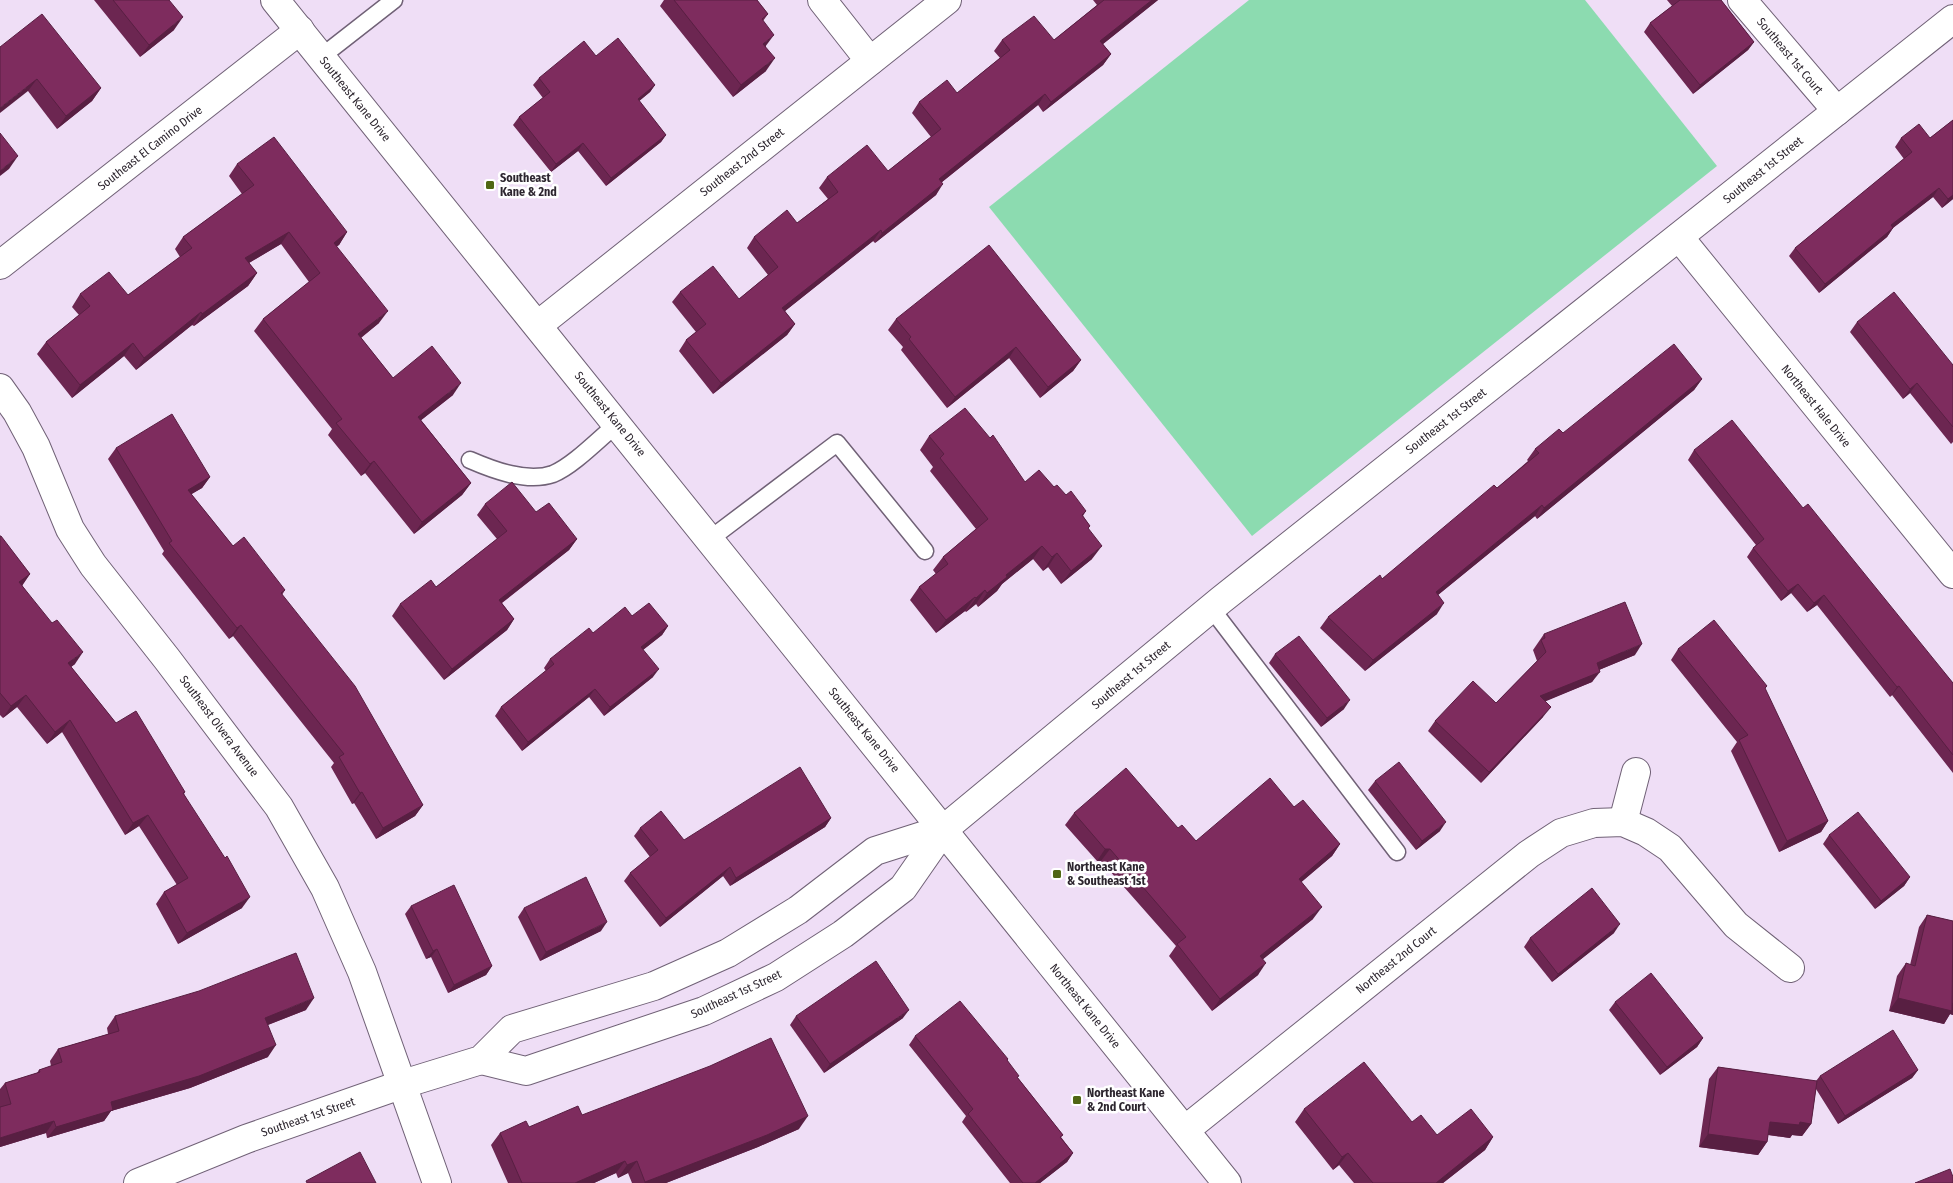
<svg xmlns="http://www.w3.org/2000/svg" width="1953" height="1183" font-family="'Fira Sans Condensed',sans-serif">
  <style>
    .green { fill: #8cdbb0 }
    .lines { fill: none; stroke-linecap: round; stroke-linejoin: round }
    .service-casing { stroke: #706176; stroke-width: 19 }
    .minor-casing { stroke: #706176; stroke-width: 30 }
    .tertiary-casing { stroke: #706176; stroke-width: 30 }
    .primary-casing { stroke: #706176; stroke-width: 30 }
    .service { stroke: #fff; stroke-width: 16 }
    .minor { stroke: #fff; stroke-width: 28 }
    .tertiary { stroke: #fff; stroke-width: 28 }
    .primary { stroke: #fff; stroke-width: 28 }
    .wall { fill: #6c2651 }
    .shaded-wall { fill: #581f42 }
    .building { fill: #7e2c5e; stroke: #581f42 }
    .poi-dot { fill: #506614; stroke: #fff; stroke-width: 2 }
    .labels { text-anchor: middle; dominant-baseline: central; stroke-width: 5; stroke-linejoin: round; paint-order: stroke }
    .street-label { font-size: 12px; fill: #2d262f; stroke: #fff }
    .poi-label { font-size: 12px; font-weight: bold; fill: #2d262f; stroke: #fff; text-anchor: start }
  </style>
  <rect width="100%" height="100%" fill="#efdef6"/>
  <path class="green" d="M 1249,0 L 1585,0 L 1717,166 L 1252,536 L 989,207 Z"/>
  <g class="lines">
    <defs>
      <g id="service">
        <path d="M 321,57 L 394,0"/>
        <path d="M 470,460 C 493,470 527,483 553,474 C 573,466 600,438 617,424"/>
        <path d="M 710,539 L 837,443 L 925,551"/>
        <path d="M 1211,608 L 1397,852"/>
      </g>
      <g id="minor">
        <path d="M 822,0 L 870,61"/>
        <path d="M 1742,0 L 1837,111"/>
        <path d="M 1679,237 L 1953,574"/>
        <path d="M 0,265 L 300,30"/>
        <path d="M 538,325 L 947,0"/>
        <path d="M 0,388 L 17,412 L 36,447 L 70,529 L 93,565 L 167,659 L 279,807 L 325,888 L 362,972 L 437,1183"/>
        <path d="M 1623,822 L 1636,772"/>
        <path d="M 481,1060 L 526,1071 L 704,1011 L 776,977 L 843,934 L 903,888 L 944,829"/>
        <path d="M 1185,1130 L 1529,854 L 1561,833 L 1594,823 L 1623,822 L 1646,832 L 1670,848 L 1736,925 L 1790,968"/>
        <path d="M 138,1183 L 246,1139 L 403,1084 L 481,1060 L 512,1029 L 654,986 L 728,953 L 798,910 L 875,851 L 944,829"/>
      </g>
      <path id="tertiary" d="M 944,829 L 1221,600 L 1953,19"/>
      <path id="primary" d="M 275,0 L 1227,1183"/>
    </defs>
    <use href="#service" class="service-casing"/>
    <use href="#minor" class="minor-casing"/>
    <use href="#tertiary" class="tertiary-casing"/>
    <use href="#primary" class="primary-casing"/>
    <use href="#service" class="service"/>
    <use href="#minor" class="minor"/>
    <use href="#tertiary" class="tertiary"/>
    <use href="#primary" class="primary"/>
  </g>
  <g class="wall">
    <path d="M 94,0 L 169,0 L 174,30 L 140,57 Z"/>
    <path d="M 664,0 L 757,0 L 768,14 L 763,21 L 766,47 L 766,71 L 733,97 L 660,6 Z"/>
    <path d="M 1093,0 L 1158,0 L 1103,44 L 1111,54 L 1103,65 L 1043,112 L 1038,105 L 942,182 L 936,195 L 875,243 L 873,241 L 785,311 L 795,324 L 787,335 L 713,394 L 679,351 L 686,340 L 696,332 L 672,302 L 680,292 L 739,299 L 768,275 L 747,248 L 754,237 L 797,223 L 828,199 L 819,188 L 827,177 L 888,171 L 931,137 L 912,113 L 919,102 L 957,93 L 1000,58 L 994,51 L 1002,40 L 1054,40 L 1097,5 Z"/>
    <path d="M 1667,0 L 1721,0 L 1754,42 L 1748,50 L 1693,94 L 1644,32 L 1650,23 L 1672,6 Z"/>
    <path d="M 0,47 L 101,88 L 92,101 L 57,129 L 28,91 Z"/>
    <path d="M 596,56 L 655,85 L 650,92 L 639,101 L 666,135 L 661,142 L 606,186 L 578,151 L 551,172 L 513,125 L 519,117 L 543,98 L 533,85 L 539,78 Z"/>
    <path d="M 1953,120 L 1953,199 L 1942,208 L 1933,197 L 1893,228 L 1887,237 L 1819,293 L 1789,256 L 1795,248 L 1904,159 L 1895,147 L 1901,138 L 1930,138 Z"/>
    <path d="M 237,164 L 347,232 L 339,245 L 336,246 L 379,323 L 361,338 L 393,378 L 453,395 L 421,420 L 471,483 L 462,495 L 414,534 L 365,473 L 361,476 L 328,435 L 332,429 L 254,331 L 263,319 L 309,282 L 281,244 L 249,263 L 257,273 L 248,286 L 194,326 L 192,325 L 136,370 L 124,356 L 72,398 L 37,354 L 46,342 L 79,315 L 72,307 L 80,294 L 128,295 L 180,257 L 175,249 L 183,237 L 242,194 L 229,176 Z"/>
    <path d="M 896,319 L 1081,360 L 1073,371 L 1040,398 L 1009,358 L 947,408 L 901,350 L 903,347 L 888,330 Z"/>
    <path d="M 1857,322 L 1953,365 L 1953,442 L 1951,444 L 1910,393 L 1903,399 L 1850,332 Z"/>
    <path d="M 1702,379 L 1694,390 L 1537,519 L 1535,516 L 1438,595 L 1437,614 L 1365,671 L 1320,628 L 1328,617 L 1382,579 L 1497,488 L 1528,461 L 1527,460 L 1535,449 L 1563,433 Z"/>
    <path d="M 929,436 L 1025,482 L 1054,487 L 1066,495 L 1086,511 L 1083,516 L 1090,526 L 1088,529 L 1092,559 L 1061,584 L 1048,567 L 1043,571 L 1033,559 L 1002,584 L 997,591 L 978,607 L 976,604 L 966,612 L 965,611 L 936,633 L 910,600 L 919,587 L 936,574 L 933,570 L 943,557 L 976,529 L 930,471 L 933,467 L 920,450 Z"/>
    <path d="M 116,448 L 210,477 L 202,488 L 191,494 L 233,546 L 285,590 L 282,595 L 423,805 L 415,816 L 376,839 L 354,803 L 352,804 L 331,767 L 334,763 L 233,636 L 229,639 L 162,554 L 164,551 L 108,459 Z"/>
    <path d="M 1694,450 L 1803,508 L 1953,683 L 1953,773 L 1892,695 L 1890,697 L 1817,605 L 1807,612 L 1791,593 L 1781,601 L 1747,557 L 1753,548 L 1756,545 L 1688,460 Z"/>
    <path d="M 485,504 L 536,512 L 577,539 L 569,550 L 502,603 L 514,619 L 507,630 L 444,680 L 392,616 L 400,604 L 436,587 L 497,539 L 477,515 Z"/>
    <path d="M 0,536 L 30,574 L 22,585 L 75,664 L 71,667 L 116,723 L 185,792 L 184,794 L 242,908 L 178,944 L 156,904 L 164,892 L 177,885 L 139,826 L 125,835 L 62,732 L 47,744 L 17,707 L 3,718 L 0,715 Z"/>
    <path d="M 632,616 L 668,626 L 662,635 L 643,650 L 653,677 L 604,716 L 589,697 L 522,751 L 495,716 L 501,707 L 546,671 L 544,668 L 550,659 Z"/>
    <path d="M 1544,634 L 1635,655 L 1599,670 L 1592,682 L 1545,701 L 1543,717 L 1481,783 L 1428,731 L 1435,721 L 1496,703 L 1537,661 L 1533,650 Z"/>
    <path d="M 1678,649 L 1767,686 L 1765,689 L 1828,821 L 1821,832 L 1779,852 L 1731,751 L 1737,742 L 1671,660 Z"/>
    <path d="M 1275,654 L 1344,709 L 1321,727 L 1269,663 Z"/>
    <path d="M 1375,781 L 1440,831 L 1416,850 L 1368,790 Z"/>
    <path d="M 1294,807 L 1340,844 L 1332,856 L 1301,882 L 1313,919 L 1263,959 L 1258,975 L 1212,1011 L 1169,956 L 1176,946 L 1101,861 L 1097,861 L 1065,825 L 1074,813 L 1178,828 L 1196,841 Z"/>
    <path d="M 831,818 L 825,827 L 730,886 L 723,876 L 660,927 L 624,881 L 630,873 L 650,857 L 634,836 L 640,828 L 684,840 Z"/>
    <path d="M 1829,835 L 1910,877 L 1904,886 L 1875,909 L 1823,844 Z"/>
    <path d="M 411,906 L 492,966 L 486,975 L 448,993 L 431,957 L 426,959 L 405,914 Z"/>
    <path d="M 524,908 L 601,931 L 540,961 L 518,917 Z"/>
    <path d="M 1927,915 L 1953,921 L 1953,1015 L 1950,1014 L 1944,1024 L 1889,1011 L 1897,976 L 1906,963 L 1910,965 L 1919,927 Z"/>
    <path d="M 1614,933 L 1552,982 L 1524,947 L 1530,938 Z"/>
    <path d="M 1615,1002 L 1703,1038 L 1697,1047 L 1660,1075 L 1609,1010 Z"/>
    <path d="M 306,1010 L 268,1025 L 268,1057 L 190,1088 L 111,1111 L 104,1121 L 47,1138 L 46,1133 L 0,1147 L 0,1089 L 5,1083 L 37,1073 L 39,1070 L 51,1066 L 50,1061 L 58,1049 L 108,1034 L 107,1028 L 115,1016 Z"/>
    <path d="M 796,1016 L 903,1018 L 824,1073 L 790,1025 Z"/>
    <path d="M 915,1036 L 1007,1060 L 1018,1078 L 1063,1135 L 1061,1137 L 1073,1153 L 1067,1162 L 1040,1183 L 1010,1183 L 962,1122 L 966,1116 L 909,1045 Z"/>
    <path d="M 1718,1067 L 1816,1081 L 1820,1076 L 1918,1070 L 1912,1078 L 1838,1124 L 1816,1089 L 1811,1124 L 1802,1136 L 1792,1135 L 1790,1138 L 1768,1135 L 1767,1142 L 1758,1155 L 1699,1147 L 1709,1079 Z"/>
    <path d="M 1304,1109 L 1412,1122 L 1437,1135 L 1493,1137 L 1485,1150 L 1443,1183 L 1354,1183 L 1339,1165 L 1333,1170 L 1295,1122 Z"/>
    <path d="M 582,1115 L 799,1129 L 758,1147 L 666,1183 L 632,1183 L 628,1173 L 618,1178 L 616,1173 L 594,1183 L 508,1183 L 491,1145 L 500,1133 L 529,1127 Z"/>
  </g>
  <g class="shaded-wall">
    <path d="M 1152,0 L 1158,0 L 1093,52 L 1100,41 Z"/>
    <path d="M 183,17 L 174,30 L 140,57 L 149,45 Z"/>
    <path d="M 774,35 L 765,47 L 763,44 Z"/>
    <path d="M 1754,42 L 1748,50 L 1693,94 L 1700,85 Z"/>
    <path d="M 1111,54 L 1103,65 L 1043,112 L 1051,102 Z"/>
    <path d="M 775,58 L 766,71 L 733,97 L 741,85 Z"/>
    <path d="M 37,79 L 28,91 L 0,113 L 0,108 Z"/>
    <path d="M 655,85 L 650,92 L 632,107 L 638,99 Z"/>
    <path d="M 101,88 L 92,101 L 57,129 L 66,116 Z"/>
    <path d="M 1045,94 L 1038,105 L 932,190 L 939,179 Z"/>
    <path d="M 666,135 L 661,142 L 606,186 L 611,178 Z"/>
    <path d="M 583,143 L 578,151 L 551,172 L 556,164 Z"/>
    <path d="M 18,156 L 9,169 L 0,176 L 0,171 Z"/>
    <path d="M 943,184 L 936,195 L 875,243 L 882,233 Z"/>
    <path d="M 1939,188 L 1933,197 L 1885,234 L 1891,225 Z"/>
    <path d="M 1953,195 L 1953,199 L 1942,208 L 1948,199 Z"/>
    <path d="M 1893,228 L 1887,237 L 1819,293 L 1825,284 Z"/>
    <path d="M 881,230 L 873,241 L 775,319 L 782,308 Z"/>
    <path d="M 289,232 L 281,244 L 237,270 L 245,258 Z"/>
    <path d="M 347,232 L 339,245 L 325,255 L 334,243 Z"/>
    <path d="M 257,273 L 248,286 L 194,326 L 202,314 Z"/>
    <path d="M 388,311 L 379,323 L 349,347 L 358,334 Z"/>
    <path d="M 201,312 L 192,325 L 136,370 L 144,358 Z"/>
    <path d="M 795,324 L 787,335 L 713,394 L 721,383 Z"/>
    <path d="M 133,343 L 124,356 L 72,398 L 80,385 Z"/>
    <path d="M 1016,347 L 1009,358 L 947,408 L 955,397 Z"/>
    <path d="M 1081,360 L 1073,371 L 1040,398 L 1048,387 Z"/>
    <path d="M 1702,379 L 1694,390 L 1537,519 L 1544,508 Z"/>
    <path d="M 461,383 L 453,395 L 410,429 L 418,417 Z"/>
    <path d="M 1917,383 L 1910,393 L 1903,399 L 1910,389 Z"/>
    <path d="M 374,461 L 365,473 L 361,476 L 370,464 Z"/>
    <path d="M 210,477 L 202,488 L 180,501 L 188,490 Z"/>
    <path d="M 471,483 L 462,495 L 414,534 L 422,522 Z"/>
    <path d="M 1542,505 L 1535,516 L 1428,603 L 1436,592 Z"/>
    <path d="M 577,539 L 569,550 L 491,611 L 499,600 Z"/>
    <path d="M 1042,546 L 1033,559 L 1002,584 L 997,591 L 978,607 L 987,593 L 1006,575 Z"/>
    <path d="M 1102,546 L 1092,559 L 1061,584 L 1071,571 Z"/>
    <path d="M 1057,553 L 1048,567 L 1043,571 L 1052,557 Z"/>
    <path d="M 30,574 L 22,586 L 19,582 Z"/>
    <path d="M 1798,584 L 1791,593 L 1781,601 L 1788,591 Z"/>
    <path d="M 985,590 L 976,604 L 966,612 L 976,598 Z"/>
    <path d="M 1824,595 L 1817,605 L 1807,612 L 1814,603 Z"/>
    <path d="M 975,597 L 965,611 L 936,633 L 946,620 Z"/>
    <path d="M 1444,603 L 1437,614 L 1365,671 L 1373,660 Z"/>
    <path d="M 514,619 L 507,630 L 444,680 L 452,669 Z"/>
    <path d="M 241,625 L 233,636 L 229,639 L 237,628 Z"/>
    <path d="M 668,626 L 662,635 L 635,656 L 641,647 Z"/>
    <path d="M 1642,644 L 1635,655 L 1589,674 L 1597,663 Z"/>
    <path d="M 83,652 L 75,664 L 60,675 L 68,663 Z"/>
    <path d="M 659,669 L 653,677 L 604,716 L 610,707 Z"/>
    <path d="M 1600,672 L 1592,682 L 1532,707 L 1540,696 Z"/>
    <path d="M 1899,686 L 1892,695 L 1890,697 L 1897,687 Z"/>
    <path d="M 595,689 L 589,697 L 522,751 L 528,742 Z"/>
    <path d="M 26,695 L 17,707 L 3,718 L 11,706 Z"/>
    <path d="M 1350,700 L 1344,709 L 1321,727 L 1327,718 Z"/>
    <path d="M 1551,707 L 1543,717 L 1481,783 L 1489,772 Z"/>
    <path d="M 70,720 L 62,732 L 47,744 L 55,732 Z"/>
    <path d="M 362,792 L 354,803 L 352,804 L 360,793 Z"/>
    <path d="M 423,805 L 415,816 L 376,839 L 383,828 Z"/>
    <path d="M 148,815 L 139,826 L 125,835 L 133,823 Z"/>
    <path d="M 831,818 L 825,827 L 730,886 L 736,878 Z"/>
    <path d="M 1828,821 L 1821,832 L 1779,852 L 1787,841 Z"/>
    <path d="M 1446,822 L 1440,831 L 1416,850 L 1422,841 Z"/>
    <path d="M 1340,844 L 1332,856 L 1291,891 L 1299,879 Z"/>
    <path d="M 1105,849 L 1110,849 L 1101,861 L 1097,861 Z"/>
    <path d="M 730,867 L 723,876 L 660,927 L 666,918 Z"/>
    <path d="M 1910,877 L 1904,886 L 1875,909 L 1881,901 Z"/>
    <path d="M 250,897 L 242,908 L 178,944 L 187,933 Z"/>
    <path d="M 1322,907 L 1313,919 L 1252,968 L 1260,956 Z"/>
    <path d="M 607,922 L 601,931 L 540,961 L 546,952 Z"/>
    <path d="M 1620,924 L 1614,933 L 1552,982 L 1558,974 Z"/>
    <path d="M 437,949 L 431,957 L 426,959 L 433,951 Z"/>
    <path d="M 1266,963 L 1258,975 L 1212,1011 L 1220,999 Z"/>
    <path d="M 492,966 L 486,975 L 448,993 L 454,985 Z"/>
    <path d="M 314,998 L 306,1010 L 257,1029 L 265,1018 Z"/>
    <path d="M 1898,998 L 1953,1003 L 1953,1015 L 1950,1014 L 1944,1024 L 1889,1011 Z"/>
    <path d="M 909,1010 L 903,1018 L 824,1073 L 830,1064 Z"/>
    <path d="M 1703,1038 L 1697,1047 L 1660,1075 L 1667,1067 Z"/>
    <path d="M 276,1045 L 268,1057 L 190,1088 L 111,1111 L 104,1121 L 47,1138 L 56,1127 L 111,1102 Z"/>
    <path d="M 1918,1070 L 1912,1078 L 1838,1124 L 1845,1116 Z"/>
    <path d="M 808,1116 L 799,1129 L 758,1147 L 666,1183 L 644,1183 L 645,1182 Z"/>
    <path d="M 54,1121 L 46,1133 L 0,1147 L 0,1138 Z"/>
    <path d="M 1770,1122 L 1800,1122 L 1811,1124 L 1802,1136 L 1792,1135 L 1790,1138 L 1762,1134 Z"/>
    <path d="M 1708,1134 L 1767,1142 L 1758,1155 L 1699,1147 Z"/>
    <path d="M 1493,1137 L 1485,1150 L 1443,1183 L 1436,1183 Z"/>
    <path d="M 1073,1153 L 1067,1162 L 1040,1183 L 1035,1183 Z"/>
    <path d="M 1348,1153 L 1339,1165 L 1333,1170 L 1342,1157 Z"/>
    <path d="M 625,1161 L 616,1173 L 594,1183 L 575,1183 Z"/>
    <path d="M 637,1161 L 628,1173 L 618,1178 L 627,1165 Z"/>
  </g>
  <g class="building">
    <path d="M 113,0 L 169,0 L 183,17 L 149,45 Z"/>
    <path d="M 674,0 L 757,0 L 768,14 L 762,19 L 774,35 L 763,44 L 775,58 L 741,85 Z"/>
    <path d="M 1104,0 L 1152,0 L 1100,41 L 1111,54 L 1051,102 L 1045,94 L 939,179 L 943,184 L 882,233 L 881,230 L 782,308 L 795,324 L 721,383 L 686,340 L 706,324 L 680,292 L 713,266 L 739,299 L 778,267 L 754,237 L 787,210 L 797,223 L 838,192 L 827,177 L 867,145 L 888,171 L 941,129 L 919,102 L 947,80 L 957,93 L 1010,50 L 1002,40 L 1034,16 L 1054,40 Z"/>
    <path d="M 1680,0 L 1721,0 L 1754,42 L 1700,85 L 1650,23 Z"/>
    <path d="M 42,14 L 101,88 L 66,116 L 37,79 L 0,108 L 0,47 Z"/>
    <path d="M 618,38 L 655,85 L 638,99 L 666,135 L 611,178 L 583,143 L 556,164 L 519,117 L 550,92 L 539,78 L 584,41 L 596,56 Z"/>
    <path d="M 1953,120 L 1953,195 L 1948,199 L 1939,188 L 1891,225 L 1893,228 L 1825,284 L 1795,248 L 1912,152 L 1901,138 L 1919,124 L 1930,138 Z"/>
    <path d="M 0,133 L 18,156 L 0,171 Z"/>
    <path d="M 274,137 L 347,232 L 334,243 L 388,311 L 358,334 L 393,378 L 432,346 L 461,383 L 418,417 L 471,483 L 422,522 L 374,461 L 370,464 L 336,423 L 342,419 L 263,319 L 320,273 L 289,232 L 245,258 L 257,273 L 202,314 L 201,312 L 144,358 L 133,343 L 80,385 L 46,342 L 90,306 L 80,294 L 109,272 L 128,295 L 192,248 L 183,237 L 254,185 L 237,164 Z"/>
    <path d="M 989,245 L 1081,360 L 1048,387 L 1016,347 L 955,397 L 909,339 L 911,337 L 896,319 Z"/>
    <path d="M 1894,292 L 1953,365 L 1953,427 L 1917,383 L 1910,389 L 1857,322 Z"/>
    <path d="M 1674,344 L 1702,379 L 1544,508 L 1542,505 L 1436,592 L 1444,603 L 1373,660 L 1328,617 L 1380,575 L 1382,579 L 1494,485 L 1497,488 L 1539,453 L 1535,449 L 1559,429 L 1563,433 Z"/>
    <path d="M 965,408 L 990,438 L 993,435 L 1025,482 L 1039,470 L 1054,487 L 1057,485 L 1066,495 L 1071,491 L 1086,511 L 1082,515 L 1090,526 L 1088,528 L 1102,546 L 1071,571 L 1057,553 L 1052,557 L 1042,546 L 1006,575 L 1007,577 L 987,593 L 985,590 L 976,598 L 975,597 L 946,620 L 919,587 L 948,564 L 943,557 L 988,519 L 940,458 L 944,454 L 929,436 Z"/>
    <path d="M 172,414 L 210,477 L 188,490 L 233,546 L 244,537 L 285,590 L 281,593 L 355,686 L 423,805 L 383,828 L 362,792 L 360,793 L 339,757 L 344,754 L 241,625 L 237,628 L 169,543 L 172,541 L 116,448 Z"/>
    <path d="M 1732,420 L 1803,508 L 1808,504 L 1953,683 L 1953,755 L 1899,686 L 1897,687 L 1824,595 L 1814,603 L 1798,584 L 1788,591 L 1753,548 L 1764,539 L 1694,450 Z"/>
    <path d="M 512,482 L 536,512 L 549,503 L 577,539 L 499,600 L 514,619 L 452,669 L 400,604 L 431,580 L 436,587 L 507,531 L 485,504 Z"/>
    <path d="M 0,536 L 1,536 L 30,574 L 19,582 L 52,623 L 57,620 L 83,652 L 68,663 L 116,723 L 136,711 L 185,792 L 183,793 L 225,858 L 227,856 L 250,897 L 187,933 L 164,892 L 188,878 L 148,815 L 133,823 L 70,720 L 55,732 L 26,695 L 11,706 L 0,693 Z"/>
    <path d="M 1625,602 L 1642,644 L 1597,663 L 1600,672 L 1540,696 L 1551,707 L 1489,772 L 1435,721 L 1473,681 L 1496,703 L 1546,652 L 1541,640 L 1545,638 L 1544,634 Z"/>
    <path d="M 649,603 L 668,626 L 641,647 L 659,669 L 610,707 L 595,689 L 528,742 L 501,707 L 554,664 L 550,659 L 589,628 L 593,633 L 625,607 L 632,616 Z"/>
    <path d="M 1714,620 L 1767,686 L 1765,688 L 1828,821 L 1787,841 L 1739,740 L 1748,735 L 1678,649 Z"/>
    <path d="M 1299,636 L 1350,700 L 1327,718 L 1275,654 Z"/>
    <path d="M 1399,762 L 1446,822 L 1422,841 L 1375,781 Z"/>
    <path d="M 800,767 L 831,818 L 736,878 L 730,867 L 666,918 L 630,873 L 658,850 L 640,828 L 661,811 L 684,840 Z"/>
    <path d="M 1126,768 L 1178,828 L 1182,825 L 1196,841 L 1270,778 L 1294,807 L 1303,800 L 1340,844 L 1299,879 L 1322,907 L 1260,956 L 1266,963 L 1220,999 L 1177,944 L 1186,937 L 1110,849 L 1105,849 L 1074,813 Z"/>
    <path d="M 1858,812 L 1910,877 L 1881,901 L 1829,835 Z"/>
    <path d="M 586,877 L 607,922 L 546,952 L 524,908 Z"/>
    <path d="M 454,885 L 492,966 L 454,985 L 437,949 L 433,951 L 411,906 Z"/>
    <path d="M 1592,888 L 1620,924 L 1558,974 L 1530,938 Z"/>
    <path d="M 1927,915 L 1953,921 L 1952,1011 L 1898,998 L 1906,963 L 1915,966 Z"/>
    <path d="M 296,953 L 314,998 L 265,1018 L 276,1045 L 199,1076 L 111,1102 L 113,1110 L 56,1127 L 54,1121 L 0,1138 L 0,1107 L 11,1104 L 5,1083 L 40,1072 L 39,1070 L 62,1062 L 58,1049 L 119,1031 L 115,1016 L 199,991 Z"/>
    <path d="M 876,961 L 909,1010 L 830,1064 L 796,1016 Z"/>
    <path d="M 1651,973 L 1703,1038 L 1667,1067 L 1615,1002 Z"/>
    <path d="M 960,1001 L 1008,1059 L 1007,1060 L 1019,1076 L 1017,1077 L 1063,1135 L 1060,1137 L 1073,1153 L 1035,1183 L 1023,1183 L 968,1114 L 973,1109 L 915,1036 Z"/>
    <path d="M 1893,1030 L 1918,1070 L 1845,1116 L 1820,1076 Z"/>
    <path d="M 771,1038 L 808,1116 L 767,1135 L 645,1182 L 637,1161 L 627,1165 L 625,1161 L 575,1183 L 522,1183 L 500,1133 L 526,1121 L 529,1127 L 578,1106 L 582,1115 L 710,1066 Z"/>
    <path d="M 1364,1062 L 1412,1122 L 1421,1115 L 1437,1135 L 1471,1109 L 1493,1137 L 1436,1183 L 1373,1183 L 1348,1153 L 1342,1157 L 1304,1109 Z"/>
    <path d="M 1718,1067 L 1817,1081 L 1811,1124 L 1800,1122 L 1799,1125 L 1770,1122 L 1767,1142 L 1708,1134 Z"/>
    <path d="M 360,1152 L 376,1183 L 307,1183 L 306,1181 Z"/>
    <path d="M 1950,1169 L 1953,1177 L 1953,1183 L 1915,1183 Z"/>
  </g>
  <g class="poi-dot">
    <rect x="485" y="180" width="10" height="10" rx="2.5"/>
    <rect x="1052" y="869" width="10" height="10" rx="2.5"/>
    <rect x="1072" y="1095" width="10" height="10" rx="2.5"/>
  </g>
  <g class="labels">
    <g class="street-label">
      <text transform="translate(1790 56) rotate(50)">Southeast 1st Court</text>
      <text transform="translate(355 99) rotate(51)">Southeast Kane Drive</text>
      <text transform="translate(150 148) rotate(-38)">Southeast El Camino Drive</text>
      <text transform="translate(742 162) rotate(-38)">Southeast 2nd Street</text>
      <text transform="translate(1763 170) rotate(-39)">Southeast 1st Street</text>
      <text transform="translate(1816 406) rotate(51)">Northeast Hale Drive</text>
      <text transform="translate(610 414) rotate(51)">Southeast Kane Drive</text>
      <text transform="translate(1446 421) rotate(-38)">Southeast 1st Street</text>
      <text transform="translate(1131 675) rotate(-40)">Southeast 1st Street</text>
      <text transform="translate(219 726) rotate(53)">Southeast Olvera Avenue</text>
      <text transform="translate(864 730) rotate(51)">Southeast Kane Drive</text>
      <text transform="translate(1396 960) rotate(-39)">Northeast 2nd Court</text>
      <text transform="translate(736 994) rotate(-25)">Southeast 1st Street</text>
      <text transform="translate(1085 1006) rotate(51)">Northeast Kane Drive</text>
      <text transform="translate(308 1117) rotate(-19)">Southeast 1st Street</text>
    </g>
    <g class="poi-label">
      <text x="500" y="178">Southeast<tspan x="500" dy="14">Kane &amp; 2nd</tspan></text>
      <text x="1067" y="867">Northeast Kane<tspan x="1067" dy="14">&amp; Southeast 1st</tspan></text>
      <text x="1087" y="1093">Northeast Kane<tspan x="1087" dy="14">&amp; 2nd Court</tspan></text>
    </g>
  </g>
</svg>
